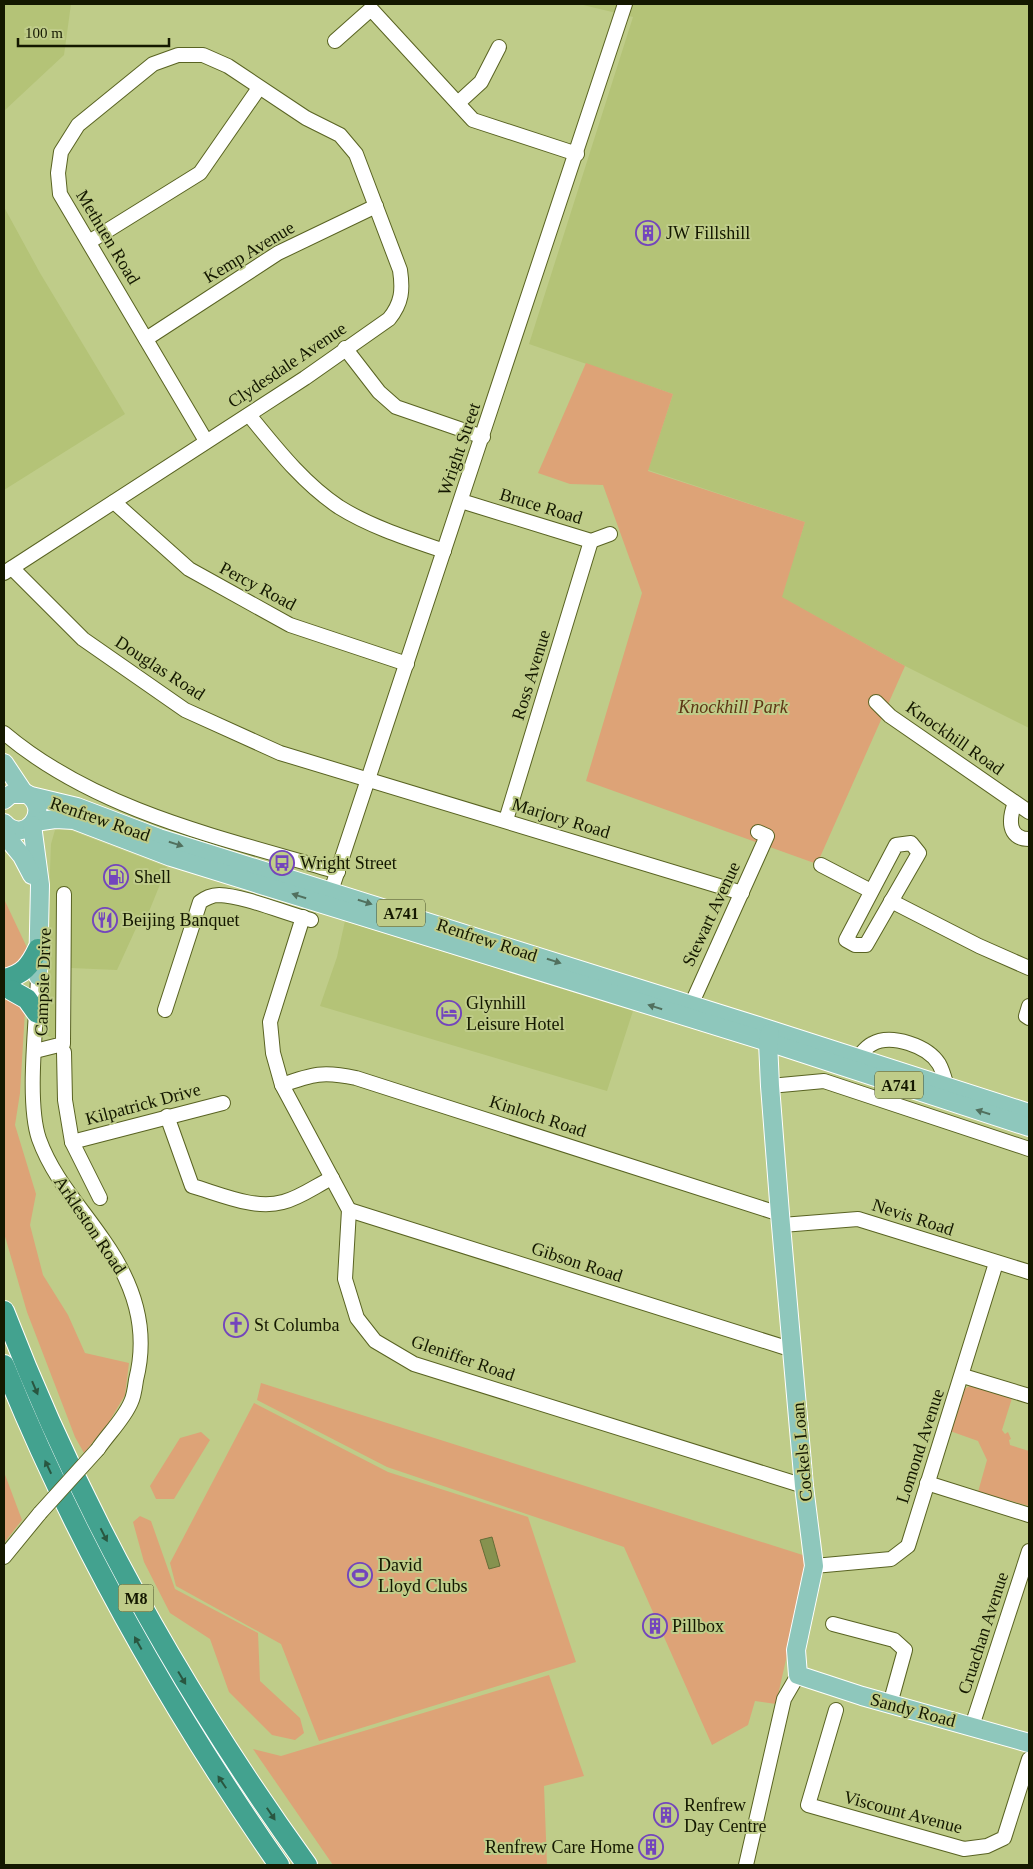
<svg xmlns="http://www.w3.org/2000/svg" width="1033" height="1869" font-family="'Times New Roman',serif">
  <style>
    .built { fill: #b4c377 }
    .green { fill: #dda377 }
    .water { fill: #86924f; stroke: #646d37 }
    .lines { fill: none; stroke-linecap: round; stroke-linejoin: round }
    .minor-casing { stroke: #596322; stroke-width: 16 }
    .major-casing { stroke: #fff; stroke-width: 20 }
    .highway-casing { stroke: #fff; stroke-width: 22 }
    .minor { stroke: #fff; stroke-width: 14 }
    .major { stroke: #8ec7bc; stroke-width: 18 }
    .highway { stroke: #43a28f; stroke-width: 20 }
    .minor-bridge-casing { stroke: #596322; stroke-width: 16; stroke-linecap: butt }
    .minor-bridge { stroke: #fff; stroke-width: 14 }
    .oneway { fill: #51705e }
    .oneway2 { fill: #295640 }
    .labels { text-anchor: middle; dominant-baseline: central; stroke-width: 4; stroke-linejoin: round; paint-order: stroke }
    .shield { fill: #bfcc89; stroke: #474e29; stroke-width: 1 }
    .shield-label { font-size: 16px; font-weight: bold; fill: #141800 }
    .poi-label { font-size: 18px; fill: #141800; stroke: #bfcc89; text-anchor: start }
    .street-label { font-size: 18px; fill: #141800; stroke: #bfcc89 }
    .park-label { font-size: 18px; font-style: italic; fill: #5d3514; stroke: #bfcc89 }
  </style>
  <rect width="100%" height="100%" fill="#bfcc89"/>
  <g class="built">
    <path d="M 4,4 L 71,4 L 64,55 L 5,110 L 4,114 Z"/>
    <path d="M 579,4 L 1029,4 L 1029,728 L 905,666 L 781,597 L 805,522 L 648,470 L 673,394 L 529,344 L 633,17 Z"/>
    <path d="M 4,207 L 40,273 L 125,414 L 4,490 Z"/>
    <path d="M 62,827 L 167,867 L 148,914 L 143,913 L 117,970 L 71,968 L 67,1038 L 52,1038 L 46,1035 L 44,1029 L 51,844 L 55,830 Z"/>
    <path d="M 345,921 L 633,1011 L 607,1091 L 320,1006 L 337,957 Z"/>
  </g>
  <g class="green">
    <path d="M 586,363 L 673,394 L 648,471 L 805,522 L 782,597 L 905,666 L 817,864 L 586,781 L 642,593 L 603,485 L 570,484 L 538,473 Z"/>
    <path d="M 4,899 L 31,956 L 22,967 L 4,969 Z"/>
    <path d="M 12,997 L 25,1011 L 20,1093 L 15,1125 L 36,1194 L 30,1225 L 43,1275 L 68,1315 L 85,1353 L 129,1363 L 125,1395 L 109,1422 L 84,1453 L 75,1437 L 27,1312 L 4,1233 L 4,1001 Z"/>
    <path d="M 261,1383 L 809,1557 L 776,1704 L 755,1701 L 748,1725 L 712,1745 L 624,1547 L 387,1467 L 257,1400 Z"/>
    <path d="M 976,1383 L 1013,1395 L 1002,1430 L 1005,1434 L 1008,1432 L 1011,1439 L 1009,1440 L 1010,1445 L 1029,1451 L 1029,1506 L 978,1492 L 987,1460 L 978,1441 L 950,1431 L 960,1391 Z"/>
    <path d="M 254,1403 L 388,1472 L 528,1517 L 576,1662 L 319,1741 L 281,1644 L 176,1586 L 170,1563 Z"/>
    <path d="M 201,1432 L 210,1440 L 174,1499 L 156,1499 L 150,1486 L 180,1438 Z"/>
    <path d="M 4,1472 L 22,1520 L 4,1543 Z"/>
    <path d="M 140,1516 L 151,1521 L 175,1589 L 258,1633 L 260,1681 L 300,1718 L 304,1733 L 295,1740 L 272,1735 L 229,1692 L 210,1639 L 170,1613 L 144,1562 L 133,1522 Z"/>
    <path d="M 549,1675 L 584,1776 L 544,1786 L 547,1865 L 333,1865 L 253,1749 L 281,1756 Z"/>
  </g>
  <path class="water" d="M 492,1537 L 500,1566 L 489,1569 L 480,1540 Z"/>
  <g class="lines">
    <defs>
      <g id="minor">
        <path d="M 335,41 L 371,9 L 473,120 L 577,154"/>
        <path d="M 458,103 L 481,82 L 499,47"/>
        <path d="M 89,242 L 200,173 L 259,88"/>
        <path d="M 146,339 L 278,253 L 376,206"/>
        <path d="M 345,348 L 379,392 L 396,407 L 483,437"/>
        <path d="M 249,415 C 276,448 303,483 339,507 C 371,527 409,539 444,551"/>
        <path d="M 461,501 L 591,541 L 610,534"/>
        <path d="M 114,502 L 189,569 L 290,625 L 407,664"/>
        <path d="M 12,568 L 83,639 L 185,710 L 280,753 L 742,893"/>
        <path d="M 4,573 L 305,378 L 389,319 C 402,303 403,290 400,270 L 356,154 L 340,135 L 306,118 L 228,66 L 203,55 L 178,55 L 153,64 L 78,125 L 61,152 L 58,173 L 60,194 L 206,441"/>
        <path d="M 876,702 L 890,716 L 1029,812"/>
        <path d="M 4,733 C 98,812 223,838 338,872"/>
        <path d="M 1015,803 C 1009,818 1007,839 1029,839"/>
        <path d="M 506,820 L 591,541"/>
        <path d="M 911,843 L 919,853 L 866,945 L 855,945 L 846,940 L 896,845 Z"/>
        <path d="M 821,865 L 871,891"/>
        <path d="M 328,900 L 625,4"/>
        <path d="M 891,901 L 979,946 L 1029,968"/>
        <path d="M 303,917 L 270,1022 L 273,1053 L 282,1085 L 349,1210 L 345,1279 L 357,1318 L 375,1341 L 414,1364 L 804,1486"/>
        <path d="M 38,976 C 37,1019 26,1101 39,1139 C 53,1178 81,1207 104,1241 C 134,1284 149,1329 136,1380 C 135,1387 134,1396 131,1402 C 124,1419 108,1434 98,1449"/>
        <path d="M 1029,1006 L 1026,1016 L 1029,1018"/>
        <path d="M 165,1010 L 200,902 C 206,898 211,895 219,895 C 245,896 284,913 311,920"/>
        <path d="M 687,1014 L 767,836 L 758,832"/>
        <path d="M 35,1051 L 63,1044 L 64,894"/>
        <path d="M 64,1052 L 65,1100 L 72,1142 L 100,1198"/>
        <path d="M 857,1058 C 862,1053 866,1047 872,1044 C 891,1033 928,1046 939,1064 C 943,1071 945,1080 947,1087"/>
        <path d="M 282,1085 C 313,1074 323,1071 356,1078 L 780,1214"/>
        <path d="M 770,1086 L 824,1081 L 1029,1149"/>
        <path d="M 167,1116 L 192,1186 C 220,1194 254,1210 283,1202 C 300,1198 317,1185 332,1178"/>
        <path d="M 72,1142 L 223,1103"/>
        <path d="M 349,1210 L 793,1350"/>
        <path d="M 782,1225 L 858,1219 L 1029,1272"/>
        <path d="M 963,1376 L 1029,1396"/>
        <path d="M 927,1483 L 1029,1515"/>
        <path d="M 4,1557 L 40,1513"/>
        <path d="M 814,1566 L 891,1559 L 908,1546 L 996,1263"/>
        <path d="M 833,1624 L 894,1640 L 905,1650 L 890,1704"/>
        <path d="M 836,1710 L 808,1805 L 964,1849 L 987,1846 L 1004,1838 L 1029,1759"/>
        <path d="M 972,1726 L 1029,1551"/>
        <path d="M 746,1865 L 784,1699 L 798,1675"/>
      </g>
      <g id="major">
        <path d="M 4,763 L 24,793"/>
        <path d="M 31,796 L 77,807 L 159,838 L 771,1030 L 1029,1113"/>
        <path d="M 4,800 L 11,794 L 27,794 C 53,810 24,846 4,823"/>
        <path d="M 35,822 L 55,819 L 74,820 L 171,857 L 768,1042 L 1029,1127"/>
        <path d="M 32,825 L 40,885 L 38,976"/>
        <path d="M 4,834 L 22,856 L 32,875"/>
        <path d="M 770,1033 L 768,1042 L 770,1086 L 780,1214 L 804,1486 L 814,1566 L 796,1650 L 798,1675 L 862,1696 L 1029,1743"/>
      </g>
      <g id="highway">
        <path d="M 4,979 C 23,975 30,966 38,949"/>
        <path d="M 11,990 L 27,999 L 37,1013"/>
        <path d="M 4,1311 C 80,1509 183,1693 307,1865"/>
        <path d="M 4,1365 C 76,1543 170,1708 279,1865"/>
      </g>
    </defs>
    <use href="#minor" class="minor-casing"/>
    <use href="#major" class="major-casing"/>
    <use href="#highway" class="highway-casing"/>
    <use href="#minor" class="minor"/>
    <use href="#major" class="major"/>
    <use href="#highway" class="highway"/>
    <defs>
      <path id="minor-bridge" d="M 40,1513 L 98,1449"/>
    </defs>
    <use href="#minor-bridge" class="minor-bridge-casing"/>
    <use href="#minor-bridge" class="minor-bridge"/>
  </g>
  <defs><path id="oneway-solid" d="M-6-.8H1V-3.2L6.5 0L1 3.2V.8H-6Z" transform="scale(1.25)"/></defs>
  <g class="oneway">
    <use href="#oneway-solid" transform="translate(176 844) rotate(17)"/>
    <use href="#oneway-solid" transform="translate(299 896) rotate(-163)"/>
    <use href="#oneway-solid" transform="translate(365 902) rotate(18)"/>
    <use href="#oneway-solid" transform="translate(554 961) rotate(18)"/>
    <use href="#oneway-solid" transform="translate(655 1007) rotate(-163)"/>
    <use href="#oneway-solid" transform="translate(983 1112) rotate(-162)"/>
  </g>
  <g class="oneway2">
    <use href="#oneway-solid" transform="translate(35 1388) rotate(67)"/>
    <use href="#oneway-solid" transform="translate(48 1467) rotate(-115)"/>
    <use href="#oneway-solid" transform="translate(104 1535) rotate(63)"/>
    <use href="#oneway-solid" transform="translate(138 1643) rotate(-119)"/>
    <use href="#oneway-solid" transform="translate(182 1678) rotate(59)"/>
    <use href="#oneway-solid" transform="translate(222 1782) rotate(-124)"/>
    <use href="#oneway-solid" transform="translate(271 1814) rotate(56)"/>
  </g>
  <defs>
    <symbol id="building-ring" viewBox="-11 -11 22 22"><circle r="9.5" fill="#bfcc89" stroke="#7345bd" stroke-width="1.5"/><path d="M-4-6H4V6H1V3H-1V6H-4ZM-2.5-4.3h1.7v1.8h-1.7ZM.8-4.3h1.7v1.8H.8ZM-2.5-1h1.7V.8h-1.7ZM.8-1h1.7V.8H.8Z" fill="#7345bd"/></symbol>
    <symbol id="bus-ring" viewBox="-11 -11 22 22"><circle r="9.5" fill="#bfcc89" stroke="#7345bd" stroke-width="1.5"/><path d="M-5-6H5V4H4V6H2V4H-2V6H-4V4H-5ZM-3.5-4V0h7V-4ZM-3.5 1.2v1.5H-2V1.2ZM2 1.2v1.5H3.5V1.2Z" fill="#7345bd"/></symbol>
    <symbol id="fuel-ring" viewBox="-11 -11 22 22"><circle r="9.5" fill="#bfcc89" stroke="#7345bd" stroke-width="1.5"/><path d="M-5.5-6h7V0h2V4h1.3V-2.5L3-4.5l.8-.8L6-3V5H2.5V1h-1V6h-7ZM-4.2-4.7v3.2H.2V-4.7Z" fill="#7345bd"/></symbol>
    <symbol id="restaurant-ring" viewBox="-11 -11 22 22"><circle r="9.5" fill="#bfcc89" stroke="#7345bd" stroke-width="1.5"/><path d="M-5-6h1v4h1v-4h1v4h1v-4h1v5L-1.5 .5V6h-2V.5L-5-1ZM5-6V6H3V1.5H1.5Q1.5-4 5-6Z" fill="#7345bd"/></symbol>
    <symbol id="hotel-ring" viewBox="-11 -11 22 22"><circle r="9.5" fill="#bfcc89" stroke="#7345bd" stroke-width="1.5"/><path d="M-6-4.5h1.5V1H6V5H4.5V3h-9V5H-6ZM-4 0a1.8 1.8 0 1 1 3.6 0ZM.5 0V-2.5h3Q6-2.5 6 0Z" fill="#7345bd"/></symbol>
    <symbol id="church-ring" viewBox="-11 -11 22 22"><circle r="9.5" fill="#bfcc89" stroke="#7345bd" stroke-width="1.5"/><path d="M-1.2-6h2.4v3.5h3.3v2.4h-3.3V6h-2.4V-.1h-3.3v-2.4h3.3Z" fill="#7345bd"/></symbol>
    <symbol id="stadium-ring" viewBox="-11 -11 22 22"><circle r="9.5" fill="#bfcc89" stroke="#7345bd" stroke-width="1.5"/><path d="M0-5a6.5 5 0 1 0 0 10a6.5 5 0 1 0 0-10ZM-3.5-1.8h7v3.6h-7Z" fill="#7345bd"/></symbol>
  </defs>
  <g fill-rule="evenodd">
    <use href="#building-ring" x="634" y="219" width="28" height="28"/>
    <use href="#bus-ring" x="268" y="849" width="28" height="28"/>
    <use href="#fuel-ring" x="102" y="863" width="28" height="28"/>
    <use href="#restaurant-ring" x="91" y="906" width="28" height="28"/>
    <use href="#hotel-ring" x="435" y="999" width="28" height="28"/>
    <use href="#church-ring" x="222" y="1311" width="28" height="28"/>
    <use href="#stadium-ring" x="346" y="1561" width="28" height="28"/>
    <use href="#building-ring" x="641" y="1612" width="28" height="28"/>
    <use href="#building-ring" x="652" y="1801" width="28" height="28"/>
    <use href="#building-ring" x="637" y="1833" width="28" height="28"/>
  </g>
  <g class="labels">
    <g class="shield">
      <rect x="377" y="899.5" width="48" height="27" rx="4"/>
      <rect x="875" y="1071.5" width="48" height="27" rx="4"/>
      <rect x="118.5" y="1584.5" width="35" height="27" rx="4"/>
    </g>
    <g class="shield-label">
      <text x="401" y="913">A741</text>
      <text x="899" y="1085">A741</text>
      <text x="136" y="1598">M8</text>
    </g>
    <g class="poi-label">
      <text x="666" y="233">JW Fillshill</text>
      <text x="300" y="863">Wright Street</text>
      <text x="134" y="877">Shell</text>
      <text x="122" y="920">Beijing Banquet</text>
      <text x="466" y="1003">Glynhill<tspan x="466" dy="21">Leisure Hotel</tspan></text>
      <text x="254" y="1325">St Columba</text>
      <text x="378" y="1565">David<tspan x="378" dy="21">Lloyd Clubs</tspan></text>
      <text x="672" y="1626">Pillbox</text>
      <text x="684" y="1805">Renfrew<tspan x="684" dy="21">Day Centre</tspan></text>
      <text x="634" y="1847" text-anchor="end">Renfrew Care Home</text>
    </g>
    <g class="street-label">
      <text transform="translate(108 237) rotate(59)">Methuen Road</text>
      <text transform="translate(249 252) rotate(-31)">Kemp Avenue</text>
      <text transform="translate(287 365) rotate(-34)">Clydesdale Avenue</text>
      <text transform="translate(459 449) rotate(-71)">Wright Street</text>
      <text transform="translate(541 506) rotate(17)">Bruce Road</text>
      <text transform="translate(258 586) rotate(28)">Percy Road</text>
      <text transform="translate(160 668) rotate(33)">Douglas Road</text>
      <text transform="translate(531 675) rotate(-73)">Ross Avenue</text>
      <text transform="translate(955 738) rotate(35)">Knockhill Road</text>
      <text transform="translate(561 818) rotate(17)">Marjory Road</text>
      <text transform="translate(100 819) rotate(19)">Renfrew Road</text>
      <text transform="translate(711 914) rotate(-65)">Stewart Avenue</text>
      <text transform="translate(487 940) rotate(18)">Renfrew Road</text>
      <text transform="translate(43 982) rotate(-88)">Campsie Drive</text>
      <text transform="translate(143 1104) rotate(-15)">Kilpatrick Drive</text>
      <text transform="translate(538 1116) rotate(18)">Kinloch Road</text>
      <text transform="translate(913 1217) rotate(18)">Nevis Road</text>
      <text transform="translate(90 1225) rotate(56)">Arkleston Road</text>
      <text transform="translate(577 1262) rotate(18)">Gibson Road</text>
      <text transform="translate(463 1358) rotate(19)">Gleniffer Road</text>
      <text transform="translate(920 1446) rotate(-72)">Lomond Avenue</text>
      <text transform="translate(802 1452) rotate(-95)">Cockels Loan</text>
      <text transform="translate(983 1633) rotate(-72)">Cruachan Avenue</text>
      <text transform="translate(913 1710) rotate(15)">Sandy Road</text>
      <text transform="translate(903 1812) rotate(15)">Viscount Avenue</text>
    </g>
    <g class="park-label">
      <text x="733" y="707">Knockhill Park</text>
    </g>
  </g>
  <rect width="1033" height="1869" fill="none" stroke="#141800" stroke-width="10"/>
  <path d="M18 38v8h151v-8" fill="none" stroke="#141800" stroke-width="2.5"/>
  <text x="25" y="38" font-size="15" fill="#141800" stroke="#bfcc89" stroke-width="4" paint-order="stroke">100 m</text>
</svg>
